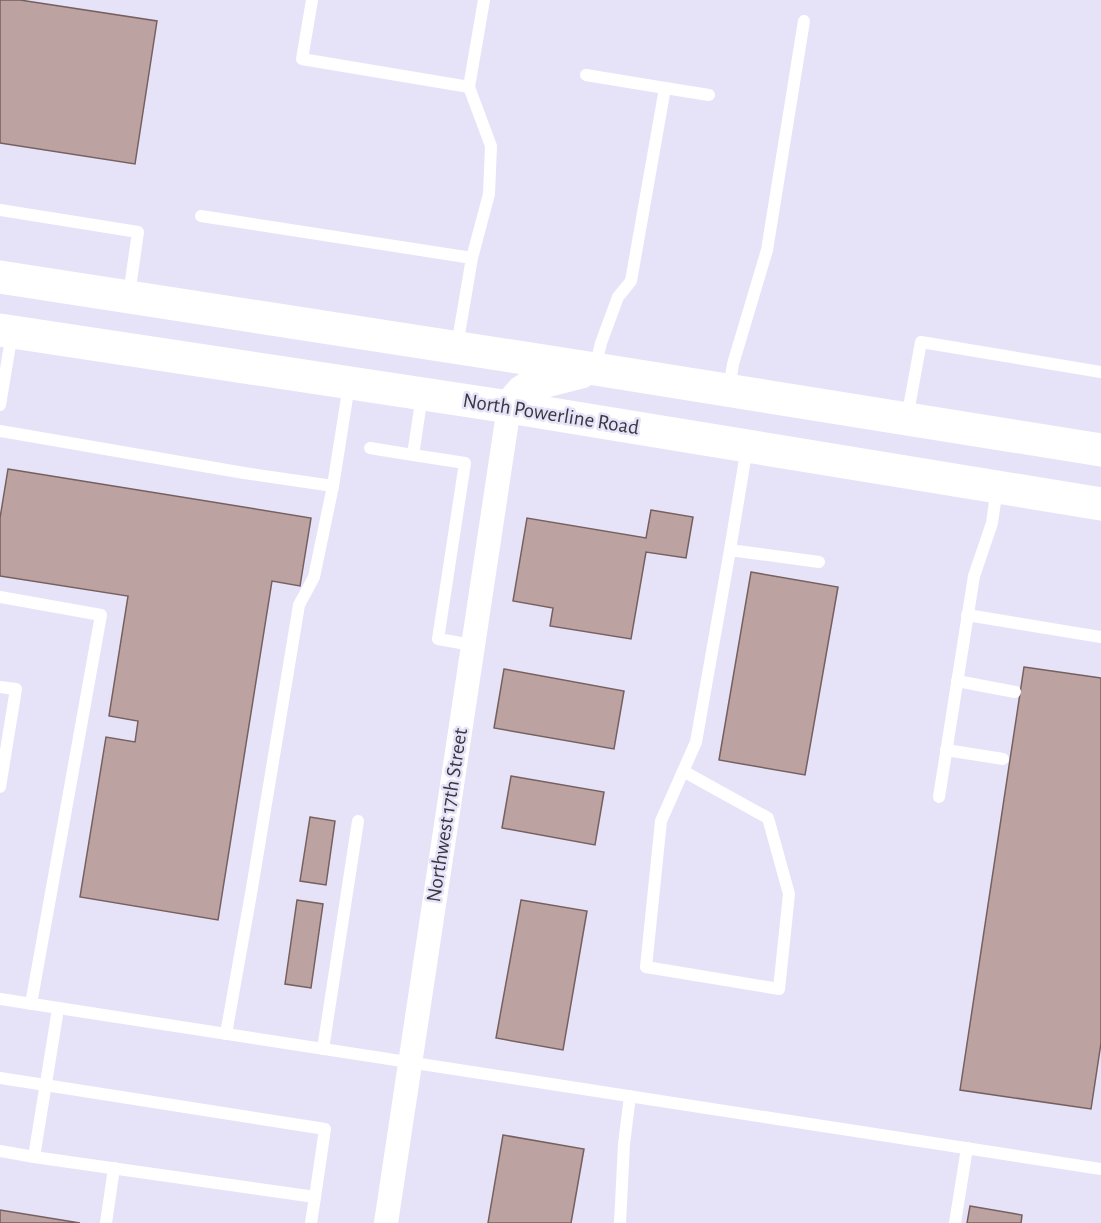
<svg xmlns="http://www.w3.org/2000/svg" width="1101" height="1223" font-family="'Alegreya Sans',sans-serif">
  <style>
    .building { fill: #bca3a2; stroke: #76605f; stroke-width: 1.5 }
    .lines { fill: none; stroke-linecap: round; stroke-linejoin: round }
    .lane { stroke: #fff; stroke-width: 12 }
    .street { stroke: #fff; stroke-width: 24 }
    .secondary { stroke: #fff; stroke-width: 33 }
    .labels { text-anchor: middle; dominant-baseline: central; stroke-width: 5; stroke-linejoin: round; paint-order: stroke }
    .street-label { font-size: 21px; fill: #393740; stroke: #e6e3f8 }
  </style>
  <rect width="100%" height="100%" fill="#e6e3f8"/>
  <g class="building">
    <path d="M 0,0 L 20,0 L 157,21 L 135,164 L 0,143 Z"/>
    <path d="M 8,469 L 311,518 L 300,586 L 272,581 L 218,920 L 80,897 L 106,737 L 135,742 L 138,721 L 109,716 L 128,596 L 0,576 L 0,518 Z"/>
    <path d="M 651,510 L 693,517 L 686,558 L 646,552 L 631,639 L 550,626 L 553,608 L 513,601 L 527,518 L 646,538 Z"/>
    <path d="M 751,572 L 838,587 L 805,775 L 719,760 Z"/>
    <path d="M 1024,667 L 1101,678 L 1101,1043 L 1091,1109 L 960,1090 Z"/>
    <path d="M 504,669 L 624,691 L 614,749 L 494,728 Z"/>
    <path d="M 511,776 L 604,792 L 595,845 L 502,828 Z"/>
    <path d="M 310,817 L 335,821 L 326,885 L 300,881 Z"/>
    <path d="M 297,900 L 323,904 L 311,988 L 285,984 Z"/>
    <path d="M 521,900 L 587,911 L 563,1050 L 496,1038 Z"/>
    <path d="M 503,1135 L 584,1149 L 571,1223 L 488,1223 Z"/>
    <path d="M 970,1206 L 1022,1215 L 1021,1223 L 967,1223 Z"/>
    <path d="M 0,1210 L 80,1223 L 0,1223 Z"/>
  </g>
  <g class="lines">
    <g class="lane">
      <path d="M 312,0 L 302,59 L 469,87"/>
      <path d="M 586,75 L 665,88 L 631,281 L 618,297 L 601,343 L 595,368"/>
      <path d="M 665,88 L 709,95"/>
      <path d="M 0,210 L 138,232 L 129,295"/>
      <path d="M 201,216 L 472,258 L 457,346"/>
      <path d="M 472,258 L 489,194 L 491,146 L 469,87 L 484,0"/>
      <path d="M 729,389 L 733,364 L 767,250 L 804,21"/>
      <path d="M 0,405 L 12,333"/>
      <path d="M 907,418 L 921,342 L 1101,372"/>
      <path d="M 0,431 L 244,473 L 333,486 L 349,385"/>
      <path d="M 370,448 L 413,455 L 422,395"/>
      <path d="M 413,455 L 465,463 L 438,639 L 472,645"/>
      <path d="M 730,550 L 819,562"/>
      <path d="M 0,597 L 101,615 L 31,1004"/>
      <path d="M 967,615 L 1101,637"/>
      <path d="M 957,681 L 1015,692"/>
      <path d="M 0,687 L 16,689 L 0,787"/>
      <path d="M 946,750 L 1003,759"/>
      <path d="M 683,771 L 768,818 L 789,894 L 779,989 L 646,967 L 661,821 L 696,742 L 730,550 L 747,447"/>
      <path d="M 939,797 L 974,576 L 992,523 L 997,488"/>
      <path d="M 0,999 L 1101,1169"/>
      <path d="M 226,1034 L 252,888 L 299,605 L 314,577 L 333,486"/>
      <path d="M 323,1049 L 358,821"/>
      <path d="M 0,1078 L 325,1129 L 315,1197 L 34,1157"/>
      <path d="M 0,1151 L 34,1157 L 58,1009"/>
      <path d="M 106,1223 L 114,1168"/>
      <path d="M 311,1223 L 315,1197"/>
      <path d="M 620,1223 L 624,1144 L 630,1096"/>
      <path d="M 955,1223 L 967,1148"/>
    </g>
    <path class="street" d="M 386,1223 L 509,407"/>
    <g class="secondary">
      <path d="M 0,277 L 595,369 L 1101,450"/>
      <path d="M 0,330 L 509,407 L 1101,504"/>
      <path d="M 509,407 L 522,392 L 534,384 L 581,372"/>
    </g>
  </g>
  <g class="labels">
    <g class="street-label">
      <text transform="translate(551 414) rotate(9)">North Powerline Road</text>
      <text transform="translate(447 815) rotate(-81)">Northwest 17th Street</text>
    </g>
  </g>
</svg>
